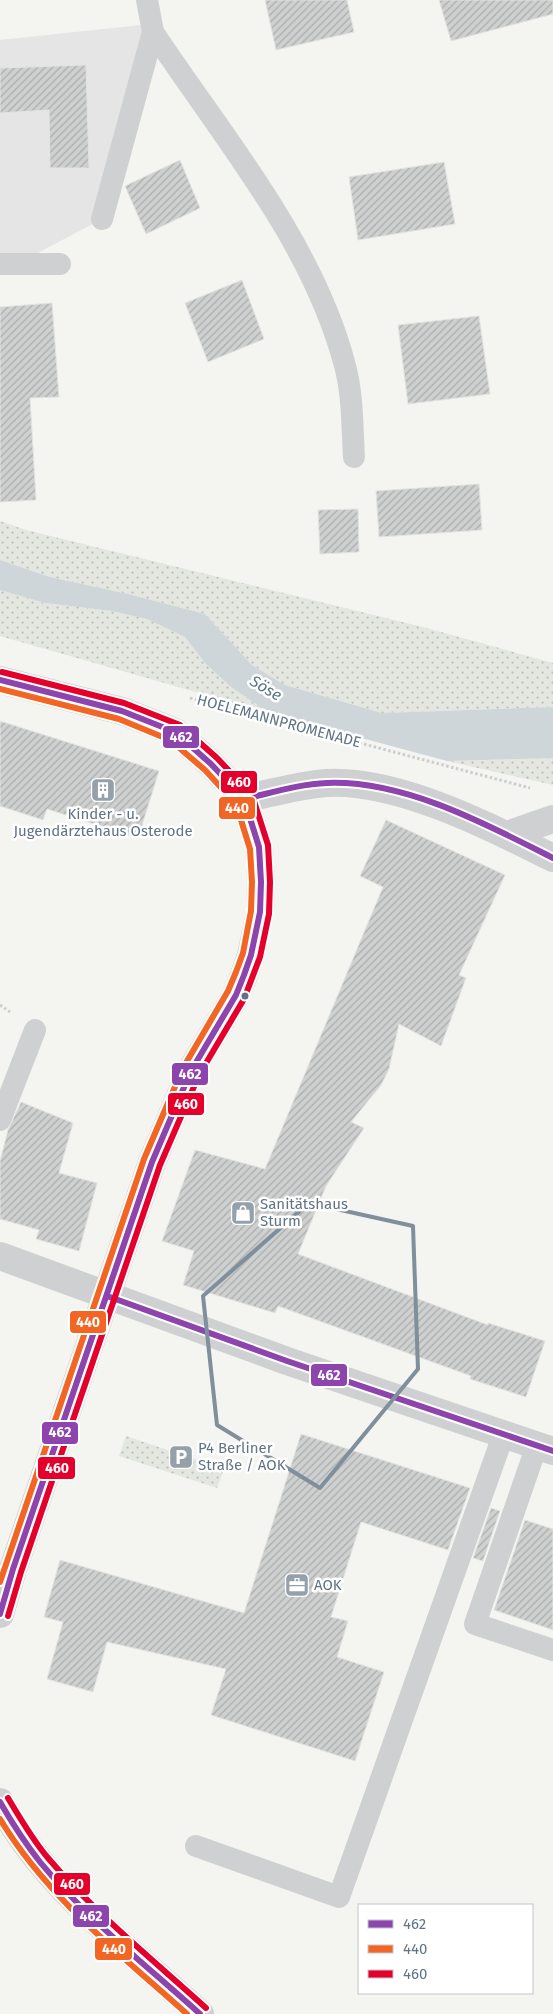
<svg xmlns="http://www.w3.org/2000/svg" width="553" height="2014" font-family="'Fira Sans',sans-serif">
  <style>
    .built { fill: #e4e5e4 }
    .grass { fill: url(#grass-dots) }
    .water { fill: #ced6d9 }
    .building { fill: url(#building-hatch); stroke: #e3e3e1 }
    .lines { fill: none; stroke-linecap: round; stroke-linejoin: round }
    .path { stroke: #cccdcd; stroke-width: 3; stroke-dasharray: 2.5 2.5; stroke-linecap: butt }
    .service { stroke: #cfd0d1; stroke-width: 22 }
    .minor { stroke: #cfd0d1; stroke-width: 28 }
    .bus-1-casing { stroke: #fff; stroke-width: 10 }
    .bus-2-casing { stroke: #fff; stroke-width: 10 }
    .bus-3-casing { stroke: #fff; stroke-width: 10 }
    .bus-1 { stroke: #8e44ad; stroke-width: 6 }
    .bus-2 { stroke: #f26522; stroke-width: 6 }
    .bus-3 { stroke: #e4002b; stroke-width: 6 }
    .marked { fill: none; stroke: #7f8f9c; stroke-width: 4; stroke-linejoin: round }
    .bus-dot { fill: #607485; stroke: #fff; stroke-width: 2 }
    .labels { text-anchor: middle; dominant-baseline: central; stroke-width: 5; stroke-linejoin: round; paint-order: stroke }
    .street-label { font-size: 15px; fill: #607485; stroke: #fff }
    .poi-label { font-size: 15px; fill: #607485; stroke: #fff; text-anchor: start }
    .water-label { font-size: 16px; font-style: italic; fill: #5c7783; stroke: #fff }
    .line-badge { stroke: #fff; stroke-width: 2 }
    .badge-label { font-size: 14px; text-anchor: middle; font-weight: bold; fill: #fff }
  </style>
  <defs>
    <pattern id="grass-dots" width="8" height="8" patternUnits="userSpaceOnUse" patternTransform="scale(1.25)"><rect width="8" height="8" fill="#e3e7df"/><path d="M2 2h.1M6 6h.1" fill="none" stroke="#bbc0ba" stroke-width="1.8" stroke-linecap="round"/></pattern>
    <pattern id="building-hatch" width="6" height="6" patternUnits="userSpaceOnUse" patternTransform="scale(1.25)"><rect width="6" height="6" fill="#cfd0d0"/><path d="M-1 1l2-2M0 6l6-6M5 7l2-2" fill="none" stroke="#abadae"/></pattern>
  </defs>
  <rect width="100%" height="100%" fill="#f4f4f1"/>
  <path class="built" d="M 151,24 L 102,219 L 0,273 L 0,40 Z"/>
  <g class="grass">
    <path d="M 0,521 L 26,530 L 423,627 L 553,663 L 553,707 L 382,713 L 285,685 L 252,665 L 205,614 L 128,594 L 50,577 L 0,560 Z"/>
    <path d="M 0,590 L 45,603 L 112,611 L 147,619 L 185,637 L 205,663 L 231,687 L 269,713 L 0,636 Z"/>
    <path d="M 553,758 L 553,785 L 447,761 Z"/>
    <path d="M 126,1436 L 224,1469 L 217,1488 L 119,1456 Z"/>
  </g>
  <path class="water" d="M 0,560 L 50,577 L 128,594 L 205,614 L 252,665 L 285,685 L 382,713 L 553,707 L 553,758 L 447,761 L 269,713 L 231,687 L 205,663 L 185,637 L 147,619 L 112,611 L 45,603 L 0,590 Z"/>
  <g class="building">
    <path d="M 265,0 L 347,0 L 354,32 L 276,50 Z"/>
    <path d="M 439,0 L 553,0 L 553,14 L 451,41 Z"/>
    <path d="M 86,65 L 89,168 L 50,168 L 49,110 L 0,113 L 0,68 Z"/>
    <path d="M 180,160 L 200,208 L 146,234 L 125,186 Z"/>
    <path d="M 444,162 L 455,224 L 358,240 L 349,177 Z"/>
    <path d="M 242,280 L 264,339 L 208,362 L 185,303 Z"/>
    <path d="M 52,303 L 59,397 L 30,398 L 36,500 L 0,502 L 0,307 Z"/>
    <path d="M 479,316 L 490,394 L 408,404 L 398,325 Z"/>
    <path d="M 479,484 L 482,530 L 379,537 L 376,491 Z"/>
    <path d="M 358,509 L 359,552 L 320,554 L 318,510 Z"/>
    <path d="M 0,721 L 159,771 L 138,838 L 47,809 L 43,820 L 0,806 Z"/>
    <path d="M 386,820 L 505,875 L 459,975 L 466,978 L 441,1046 L 399,1024 L 389,1069 L 381,1085 L 351,1122 L 364,1128 L 326,1186 L 298,1254 L 488,1325 L 488,1323 L 545,1341 L 526,1397 L 470,1379 L 471,1376 L 278,1306 L 275,1313 L 183,1285 L 194,1251 L 162,1241 L 195,1150 L 265,1169 L 383,887 L 360,876 Z"/>
    <path d="M 21,1102 L 73,1123 L 59,1173 L 97,1183 L 79,1251 L 36,1239 L 39,1230 L 0,1219 L 0,1161 L 8,1130 Z"/>
    <path d="M 301,1434 L 470,1488 L 448,1550 L 361,1522 L 331,1617 L 348,1621 L 337,1657 L 384,1672 L 355,1761 L 211,1715 L 226,1669 L 107,1642 L 93,1692 L 47,1679 L 63,1622 L 44,1617 L 60,1560 L 244,1613 Z"/>
    <path d="M 491,1508 L 500,1511 L 483,1561 L 473,1558 Z"/>
    <path d="M 525,1520 L 553,1529 L 553,1630 L 494,1610 Z"/>
  </g>
  <g class="lines">
    <g class="path">
      <path d="M 190,698 L 530,788"/>
      <path d="M 0,1005 L 10,1012"/>
    </g>
    <g class="service">
      <path d="M 153,32 C 222,136 311,240 344,362 C 353,393 352,425 354,457"/>
      <path d="M 102,219 L 153,32 L 147,0"/>
      <path d="M 0,264 L 60,264"/>
      <path d="M 0,1120 L 35,1030"/>
      <path d="M 537,1445 L 475,1624 L 553,1650"/>
      <path d="M 196,1846 L 339,1897 L 504,1433"/>
    </g>
    <g class="minor">
      <path d="M 0,680 L 122,711 L 175,732 L 211,764 L 244,799 L 259,847 L 261,882 L 260,912 L 251,955 L 244,975 L 236,995 L 191,1071 L 152,1162 L 13,1569 L 0,1614"/>
      <path d="M 244,799 C 271,793 299,785 327,783 C 397,779 491,827 553,858"/>
      <path d="M 507,835 L 553,819"/>
      <path d="M 0,1256 L 287,1361 L 553,1451"/>
      <path d="M 0,1802 C 44,1887 131,1950 200,2014"/>
    </g>
    <defs>
      <g id="bus-1">
        <path d="M 0,680 L 122,711 L 175,732 L 211,764 L 244,799 L 259,847 L 261,882 L 260,912 L 251,955 L 244,975 L 236,995 L 191,1071 L 152,1162 L 13,1569 L 0,1614"/>
        <path d="M 244,799 C 271,793 299,784 327,783 C 404,780 486,824 553,858"/>
        <path d="M 107,1296 L 287,1361 L 553,1451"/>
        <path d="M 0,1802 C 12,1823 25,1843 40,1862 C 87,1919 146,1965 200,2014"/>
      </g>
      <g id="bus-2">
        <path d="M 0,689 L 119,719 L 170,740 L 205,770 L 236,804 L 250,849 L 252,882 L 251,911 L 243,953 L 236,972 L 228,991 L 183,1068 L 144,1159 L 0,1582"/>
        <path d="M 0,1819 C 47,1897 120,1954 187,2014"/>
      </g>
      <g id="bus-3">
        <path d="M 2,672 L 124,703 L 180,725 L 217,758 L 252,795 L 268,845 L 270,882 L 269,914 L 260,957 L 244,999 L 199,1075 L 160,1165 L 21,1572 L 8,1616"/>
        <path d="M 8,1798 C 20,1818 32,1839 48,1858 C 95,1913 152,1959 206,2008"/>
      </g>
    </defs>
    <use href="#bus-1" class="bus-1-casing"/>
    <use href="#bus-2" class="bus-2-casing"/>
    <use href="#bus-3" class="bus-3-casing"/>
    <use href="#bus-1" class="bus-1"/>
    <use href="#bus-2" class="bus-2"/>
    <use href="#bus-3" class="bus-3"/>
  </g>
  <path class="marked" d="M 309,1203 L 413,1226 L 418,1369 L 320,1488 L 217,1425 L 203,1296 Z"/>
  <defs>
    <symbol id="building-square" viewBox="-11 -11 22 22"><rect x="-9" y="-9" width="18" height="18" rx="4" fill="#94a1ab" stroke="#fff"/><path d="M-4-6H4V6H1V3H-1V6H-4ZM-2.5-4.3h1.7v1.8h-1.7ZM.8-4.3h1.7v1.8H.8ZM-2.5-1h1.7V.8h-1.7ZM.8-1h1.7V.8H.8Z" fill="#fff"/></symbol>
    <symbol id="shop-square" viewBox="-11 -11 22 22"><rect x="-9" y="-9" width="18" height="18" rx="4" fill="#94a1ab" stroke="#fff"/><path d="M-5-2.5h2.3a2.7 3.5 0 0 1 5.4 0H5L5.5 6h-11ZM-1.5-2.5h3a1.5 2.3 0 0 0-3 0Z" fill="#fff"/></symbol>
    <symbol id="parking-square" viewBox="-11 -11 22 22"><rect x="-9" y="-9" width="18" height="18" rx="4" fill="#94a1ab" stroke="#fff"/><path d="M-3.5-5.5H1a3.5 3.5 0 0 1 0 7H-1V5.5H-3.5ZM-1-3.4V-.6H.8a1.4 1.4 0 0 0 0-2.8Z" fill="#fff"/></symbol>
    <symbol id="office-square" viewBox="-11 -11 22 22"><rect x="-9" y="-9" width="18" height="18" rx="4" fill="#94a1ab" stroke="#fff"/><path d="M-6-3h4V-5.5h4V-3h4V5H-6ZM-1-4.5V-3h2v-1.5ZM-6 0V1H6V0Z" fill="#fff"/></symbol>
  </defs>
  <g fill-rule="evenodd">
    <use href="#building-square" x="89" y="776" width="28" height="28"/>
    <use href="#shop-square" x="229" y="1199" width="28" height="28"/>
    <use href="#parking-square" x="167" y="1443" width="28" height="28"/>
    <use href="#office-square" x="283" y="1571" width="28" height="28"/>
  </g>
  <circle class="bus-dot" cx="245" cy="996" r="4.5"/>
  <g class="labels">
    <g class="street-label">
      <text transform="translate(279 721) rotate(15)">HOELEMANNPROMENADE</text>
    </g>
    <g class="poi-label">
      <text x="103" y="814" text-anchor="middle">Kinder - u.<tspan x="103" dy="17">Jugendärztehaus Osterode</tspan></text>
      <text x="260" y="1204">Sanitätshaus<tspan x="260" dy="17">Sturm</tspan></text>
      <text x="198" y="1448">P4 Berliner<tspan x="198" dy="17">Straße / AOK</tspan></text>
      <text x="314" y="1585">AOK</text>
    </g>
    <g class="water-label">
      <text transform="translate(266 688) rotate(31)">Söse</text>
    </g>
  </g>
  <g class="line-badge">
    <rect x="162" y="725" width="38" height="24" rx="5" fill="#8e44ad"/>
    <rect x="220" y="770" width="38" height="24" rx="5" fill="#e4002b"/>
    <rect x="218" y="796" width="38" height="24" rx="5" fill="#f26522"/>
    <rect x="171" y="1062" width="38" height="24" rx="5" fill="#8e44ad"/>
    <rect x="167" y="1092" width="38" height="24" rx="5" fill="#e4002b"/>
    <rect x="69" y="1310" width="38" height="24" rx="5" fill="#f26522"/>
    <rect x="310" y="1363" width="38" height="24" rx="5" fill="#8e44ad"/>
    <rect x="41" y="1421" width="38" height="24" rx="5" fill="#8e44ad"/>
    <rect x="37" y="1456" width="39" height="24" rx="5" fill="#e4002b"/>
    <rect x="53" y="1872" width="38" height="24" rx="5" fill="#e4002b"/>
    <rect x="72" y="1904" width="38" height="24" rx="5" fill="#8e44ad"/>
    <rect x="94" y="1937" width="39" height="24" rx="5" fill="#f26522"/>
  </g>
  <g class="badge-label">
    <text x="181" y="742">462</text>
    <text x="239" y="787">460</text>
    <text x="237" y="813">440</text>
    <text x="190" y="1079">462</text>
    <text x="186" y="1109">460</text>
    <text x="88" y="1327">440</text>
    <text x="329" y="1380">462</text>
    <text x="60" y="1437">462</text>
    <text x="57" y="1473">460</text>
    <text x="72" y="1889">460</text>
    <text x="91" y="1921">462</text>
    <text x="114" y="1954">440</text>
  </g>
  <rect x="358" y="1904" width="175" height="90" fill="#ffffff" stroke="#bfc7ce"/>
  <rect x="368" y="1920" width="25" height="8" fill="#8e44ad" stroke="#bfc7ce"/>
  <text x="403" y="1929" font-size="15" fill="#607485">462</text>
  <rect x="368" y="1945" width="25" height="8" fill="#f26522" stroke="#bfc7ce"/>
  <text x="403" y="1954" font-size="15" fill="#607485">440</text>
  <rect x="368" y="1970" width="25" height="8" fill="#e4002b" stroke="#bfc7ce"/>
  <text x="403" y="1979" font-size="15" fill="#607485">460</text>
</svg>
